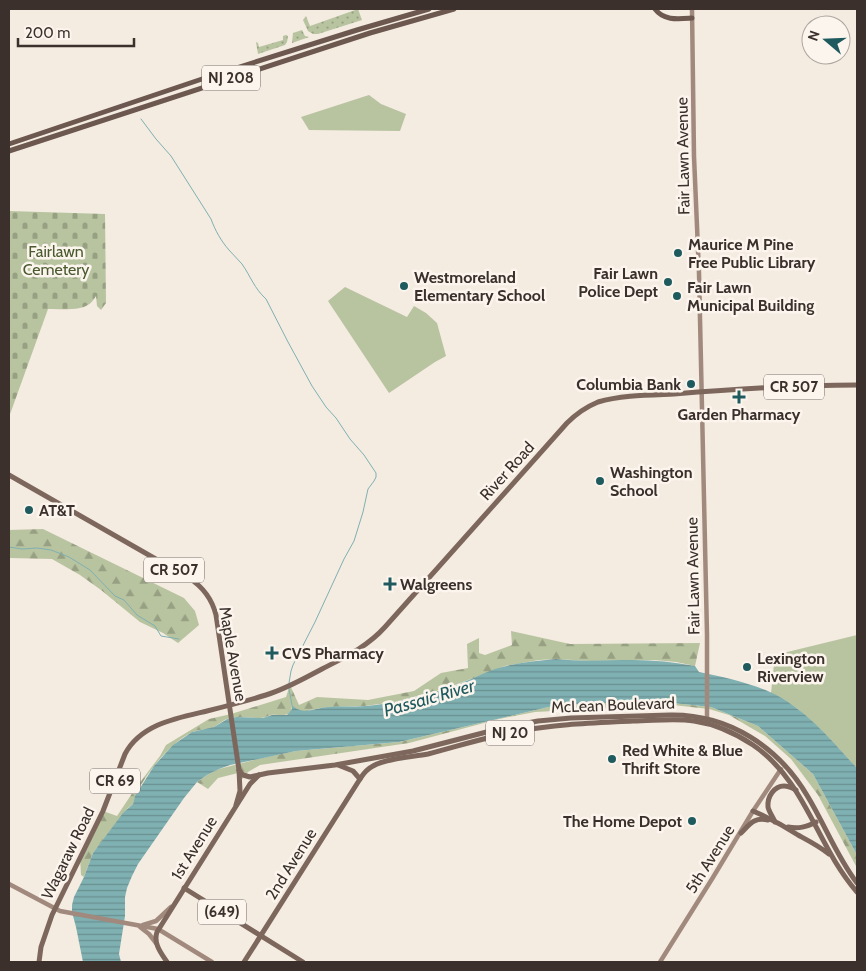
<svg xmlns="http://www.w3.org/2000/svg" width="866" height="971" font-family="Cabin,sans-serif">
  <style>
    .grass { fill: url(#grass-dots) }
    .forest { fill: url(#forest-firs) }
    .cemetery { fill: url(#cemetery-stones) }
    .park { fill: #b8c4a0 }
    .water { fill: url(#water-rules) }
    .lines { fill: none; stroke-linecap: round; stroke-linejoin: round }
    .stream { stroke: #7fb0b2; stroke-width: 1 }
    .secondary { stroke: #a18a7d; stroke-width: 4.5 }
    .primary { stroke: #7d675c; stroke-width: 5 }
    .trunk { stroke: #6c584f; stroke-width: 5 }
    .poi-dot { fill: #1f5a5e; stroke: #fbf5ee; stroke-width: 2 }
    .labels { text-anchor: middle; dominant-baseline: central; stroke-width: 5; stroke-linejoin: round; paint-order: stroke }
    .shield { fill: #fbf5ee; stroke: #756b66; stroke-width: 1 }
    .shield-label { font-size: 15px; font-weight: bold; fill: #3b302b }
    .street-label { font-size: 16px; fill: #3b302b; stroke: #fbf5ee }
    .poi-label { font-size: 16px; font-weight: bold; fill: #3b302b; stroke: #fbf5ee; text-anchor: start }
    .park-label { font-size: 16px; fill: #4a5a2e; stroke: #fbf5ee }
    .water-label { font-size: 18px; font-style: italic; fill: #1f5a5e; stroke: #fbf5ee }
  </style>
  <defs>
    <pattern id="grass-dots" width="8" height="8" patternUnits="userSpaceOnUse" patternTransform="scale(1.25)"><rect width="8" height="8" fill="#b8c4a0"/><path d="M2 2h.1M6 6h.1" fill="none" stroke="#97a083" stroke-width="1.8" stroke-linecap="round"/></pattern>
    <pattern id="forest-firs" width="22" height="20" patternUnits="userSpaceOnUse" patternTransform="scale(1.25)"><rect width="22" height="20" fill="#b8c4a0"/><path d="M5 1l3.5 6h-7zM16 11l3.5 6h-7z" fill="#97a083"/></pattern>
    <pattern id="cemetery-stones" width="16" height="16" patternUnits="userSpaceOnUse" patternTransform="scale(1.25)"><rect width="16" height="16" fill="#b8c4a0"/><path d="M2 7V4a2 2 0 0 1 4 0v3zM10 15v-3a2 2 0 0 1 4 0v3z" fill="#97a083"/></pattern>
    <pattern id="water-rules" width="6" height="5" patternUnits="userSpaceOnUse" patternTransform="scale(1.25)"><rect width="6" height="5" fill="#7fb0b2"/><path d="M0 2.5h6" fill="none" stroke="#699091"/></pattern>
  </defs>
  <rect width="100%" height="100%" fill="#f4ebe1"/>
  <g class="grass">
    <path d="M 358,9 L 362,20 L 318,34 L 313,34 L 308,31 L 303,20 L 306,16 L 310,26 Z"/>
    <path d="M 302,30 L 305,36 L 309,37 L 292,43 L 293,33 Z"/>
    <path d="M 286,35 L 288,36 L 287,42 L 285,45 L 258,54 L 256,42 L 258,43 L 259,47 L 283,40 L 283,36 Z"/>
  </g>
  <g class="forest">
    <path d="M 43,529 L 184,598 L 195,611 L 199,625 L 178,643 L 163,633 L 140,622 L 101,590 L 80,575 L 52,559 L 9,558 L 9,530 Z"/>
    <path d="M 511,631 L 570,644 L 700,643 L 695,666 L 676,662 L 654,660 L 633,660 L 590,661 L 556,659 L 539,660 L 505,666 L 447,688 L 398,701 L 380,704 L 364,706 L 327,707 L 310,710 L 305,712 L 300,711 L 292,706 C 291,719 280,714 271,715 C 267,716 264,718 260,718 C 251,718 237,716 229,718 C 223,720 218,725 212,728 C 206,730 199,729 193,732 C 172,740 138,781 133,804 L 128,808 L 93,853 L 84,877 L 81,875 L 80,857 L 103,811 L 117,816 L 135,789 L 160,756 L 166,745 L 209,719 L 231,714 L 286,697 L 290,685 L 299,705 L 317,697 L 368,700 L 414,691 L 441,673 L 468,668 L 467,644 L 479,638 L 479,653 L 485,655 L 512,645 Z"/>
    <path d="M 653,701 L 711,707 L 758,726 L 813,774 L 857,855 L 857,868 L 818,795 L 791,759 L 765,736 L 729,715 L 709,709 L 673,705 L 535,712 L 499,719 L 409,743 L 260,765 L 248,772 L 240,782 L 238,773 L 218,778 L 208,789 L 197,782 L 207,775 L 219,769 L 262,758 L 296,751 L 399,742 L 557,705 Z"/>
  </g>
  <path class="cemetery" d="M 9,211 L 105,214 L 106,303 L 101,310 L 97,306 L 96,296 C 87,314 64,308 48,309 L 9,417 Z"/>
  <g class="park">
    <path d="M 369,95 L 381,104 L 406,114 L 400,131 L 309,130 L 301,117 Z"/>
    <path d="M 345,287 L 407,317 L 414,306 L 426,313 L 437,323 L 446,356 L 435,362 L 389,393 L 328,301 Z"/>
    <path d="M 857,635 L 857,768 L 822,731 L 798,709 L 771,693 L 775,655 Z"/>
  </g>
  <path class="water" d="M 556,659 C 582,662 607,660 633,660 C 654,660 674,662 695,666 L 699,672 C 723,677 747,682 770,692 C 805,708 831,740 857,768 L 857,855 L 813,774 L 758,726 L 711,707 L 653,701 L 557,705 L 399,742 L 296,751 L 230,765 L 219,769 L 207,775 L 197,782 L 184,798 L 138,864 L 132,876 L 127,888 L 125,897 L 125,916 L 119,954 L 121,962 L 83,962 L 76,927 L 72,912 L 72,905 L 74,897 L 84,877 L 93,853 L 123,813 L 133,804 L 135,796 L 154,766 L 173,745 L 192,732 L 214,727 L 229,718 L 237,717 L 263,718 L 272,715 L 287,715 L 292,709 L 292,705 C 303,716 314,708 328,707 C 340,706 353,707 366,706 C 393,704 419,696 445,689 C 462,684 478,675 495,669 C 515,663 535,661 556,659 Z"/>
  <g class="lines">
    <g class="stream">
      <path d="M 141,119 L 156,139 L 171,156 L 211,219 C 215,230 221,241 229,250 C 233,255 238,259 242,264 C 251,277 254,288 266,299 L 288,342 L 312,386 L 326,407 L 336,418 L 350,439 L 364,455 L 376,473 L 376,477 L 374,481 L 368,489 L 363,512 L 354,541 L 344,559 L 315,622 L 293,665 L 291,671 L 289,683"/>
      <path d="M 9,547 L 22,549 L 37,548 L 51,550 L 69,557 L 90,570 L 115,596 L 124,600 L 137,615 L 155,626 L 161,636 L 179,639"/>
      <path d="M 289,689 L 292,705"/>
    </g>
    <g class="secondary">
      <path d="M 692,9 L 694,156 L 699,273 L 707,634 L 707,722"/>
      <path d="M 9,884 L 60,911 L 158,929 L 212,962"/>
      <path d="M 143,925 L 156,921 L 171,907"/>
      <path d="M 140,927 L 149,934 L 156,943"/>
      <path d="M 660,962 L 712,879 L 753,811 L 781,769"/>
    </g>
    <g class="primary">
      <path d="M 9,475 L 189,578 C 203,587 212,599 216,615 L 239,770 L 240,791 L 236,805"/>
      <path d="M 338,765 L 353,771 L 360,779"/>
      <path d="M 239,770 L 243,775 L 250,777 L 268,773 L 335,765 L 413,751 L 506,727 L 538,721 L 571,718 L 670,715 C 729,714 779,747 808,797 C 825,825 837,857 857,883"/>
      <path d="M 753,811 C 769,818 784,826 798,835 C 809,841 819,846 829,854"/>
      <path d="M 775,822 C 773,817 769,812 768,807 C 767,797 774,786 784,786 C 789,786 792,788 796,790"/>
      <path d="M 788,827 C 799,829 806,827 816,822"/>
      <path d="M 741,833 C 750,824 754,817 768,820"/>
      <path d="M 184,888 L 303,962"/>
      <path d="M 39,962 L 41,947 L 52,915 L 103,811 L 125,754 C 141,724 177,718 207,711 C 227,706 247,701 266,695 C 286,689 303,679 322,669 C 345,657 367,647 385,627 L 567,423 C 576,414 586,407 598,402 C 621,395 650,395 674,394 C 735,389 796,385 857,385"/>
      <path d="M 167,962 C 161,953 153,943 157,932 L 250,784 L 259,775"/>
      <path d="M 244,962 L 360,779 C 363,774 367,769 373,766 C 386,758 412,757 428,754 C 459,746 489,736 520,731 C 557,724 596,723 633,721 C 653,721 674,718 694,721 C 715,724 735,733 753,745 C 806,781 816,845 857,892"/>
    </g>
    <g class="trunk">
      <path d="M 655,9 C 664,21 678,19 692,18"/>
      <path d="M 9,144 L 208,77 L 357,30 L 429,9"/>
      <path d="M 9,151 L 370,33 L 454,9"/>
    </g>
  </g>
  <g class="poi-dot">
    <circle cx="678" cy="253" r="5"/>
    <circle cx="668" cy="282" r="5"/>
    <circle cx="404" cy="286" r="5"/>
    <circle cx="677" cy="296" r="5"/>
    <circle cx="691" cy="384" r="5"/>
    <path d="M736.5 389.5h5v5h5v5h-5v5h-5v-5h-5v-5h5z"/>
    <circle cx="600" cy="481" r="5"/>
    <circle cx="29" cy="510" r="5"/>
    <path d="M387.5 576.5h5v5h5v5h-5v5h-5v-5h-5v-5h5z"/>
    <path d="M269.5 645.5h5v5h5v5h-5v5h-5v-5h-5v-5h5z"/>
    <circle cx="747" cy="667" r="5"/>
    <circle cx="612" cy="759" r="5"/>
    <circle cx="692" cy="821" r="5"/>
  </g>
  <g class="labels">
    <g class="shield">
      <rect x="202" y="65.5" width="58" height="25" rx="4"/>
      <rect x="764" y="374.5" width="60" height="25" rx="4"/>
      <rect x="144" y="557.5" width="60" height="25" rx="4"/>
      <rect x="486" y="720.5" width="48" height="25" rx="4"/>
      <rect x="90" y="768.5" width="50" height="25" rx="4"/>
      <rect x="198" y="899.5" width="48" height="25" rx="4"/>
    </g>
    <g class="shield-label">
      <text x="231" y="78">NJ 208</text>
      <text x="794" y="387">CR 507</text>
      <text x="174" y="570">CR 507</text>
      <text x="510" y="733">NJ 20</text>
      <text x="115" y="781">CR 69</text>
      <text x="222" y="912">(649)</text>
    </g>
    <g class="street-label">
      <text transform="translate(683 156) rotate(-91)">Fair Lawn Avenue</text>
      <text transform="translate(507 471) rotate(-48)">River Road</text>
      <text transform="translate(693 576) rotate(-91)">Fair Lawn Avenue</text>
      <text transform="translate(233 654) rotate(80)">Maple Avenue</text>
      <text transform="translate(613 705) rotate(-2)">McLean Boulevard</text>
      <text transform="translate(194 848) rotate(-58)">1st Avenue</text>
      <text transform="translate(68 853) rotate(-64)">Wagaraw Road</text>
      <text transform="translate(710 859) rotate(-58)">5th Avenue</text>
      <text transform="translate(291 864) rotate(-58)">2nd Avenue</text>
    </g>
    <g class="poi-label">
      <text x="688" y="244">Maurice M Pine<tspan x="688" dy="18">Free Public Library</tspan></text>
      <text x="658" y="273" text-anchor="end">Fair Lawn<tspan x="658" dy="18">Police Dept</tspan></text>
      <text x="414" y="277">Westmoreland<tspan x="414" dy="18">Elementary School</tspan></text>
      <text x="687" y="287">Fair Lawn<tspan x="687" dy="18">Municipal Building</tspan></text>
      <text x="681" y="384" text-anchor="end">Columbia Bank</text>
      <text x="739" y="414" text-anchor="middle">Garden Pharmacy</text>
      <text x="610" y="472">Washington<tspan x="610" dy="18">School</tspan></text>
      <text x="39" y="510">AT&amp;T</text>
      <text x="400" y="584">Walgreens</text>
      <text x="282" y="653">CVS Pharmacy</text>
      <text x="757" y="658">Lexington<tspan x="757" dy="18">Riverview</tspan></text>
      <text x="622" y="750">Red White &amp; Blue<tspan x="622" dy="18">Thrift Store</tspan></text>
      <text x="682" y="821" text-anchor="end">The Home Depot</text>
    </g>
    <g class="park-label">
      <text x="56" y="251">Fairlawn<tspan x="56" dy="18">Cemetery</tspan></text>
    </g>
    <g class="water-label">
      <text transform="translate(429 698) rotate(-16)">Passaic River</text>
    </g>
  </g>
  <rect width="866" height="971" fill="none" stroke="#3b302b" stroke-width="20"/>
  <g transform="translate(826 40) rotate(289)"><circle r="24" fill="#fbf5ee" stroke="#aea6a0"/>
  <path d="M0-4L9 19L0 12L-9 19Z" fill="#1f5a5e"/>
  <text y="-8" font-size="14" font-weight="bold" text-anchor="middle" fill="#3b302b">N</text>
  </g>
  <path d="M18 38v8h116v-8" fill="none" stroke="#3b302b" stroke-width="2.5"/>
  <text x="25" y="38" font-size="15" fill="#3b302b" stroke="#fbf5ee" stroke-width="4" paint-order="stroke">200 m</text>
</svg>
